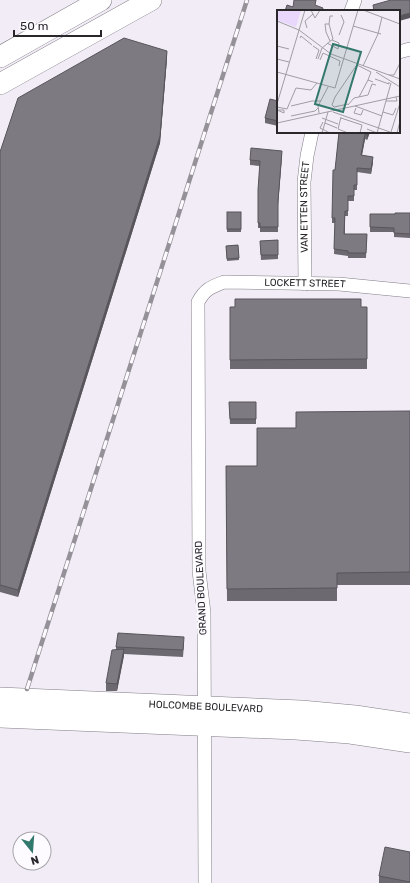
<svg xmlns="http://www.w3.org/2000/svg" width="410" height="883" font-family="Rubik,sans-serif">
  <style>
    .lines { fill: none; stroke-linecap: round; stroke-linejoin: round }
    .minor-casing { stroke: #827d86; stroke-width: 14 }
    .primary-casing { stroke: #827d86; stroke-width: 22 }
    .minor { stroke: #fff; stroke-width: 13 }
    .primary { stroke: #fff; stroke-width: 21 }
    .rail-casing { stroke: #959198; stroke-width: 4.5 }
    .rail { stroke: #fdfbff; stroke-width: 3; stroke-dasharray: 9; stroke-linecap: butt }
    .wall { fill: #6c6970 }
    .shaded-wall { fill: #58555b }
    .building { fill: #7e7a82; stroke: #58555b }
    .labels { text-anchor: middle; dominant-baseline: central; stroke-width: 4; stroke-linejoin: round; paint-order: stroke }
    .street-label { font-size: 10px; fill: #29272a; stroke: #fdfbff }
    .inset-road { fill: none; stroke: #a19da4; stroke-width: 1 }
    .view { fill: #33786c; fill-opacity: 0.15; stroke: #33786c; stroke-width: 2 }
    .inset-edge { fill: none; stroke: #29272a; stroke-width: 2 }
  </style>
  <rect width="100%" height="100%" fill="#f1ecf6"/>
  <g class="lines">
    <defs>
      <g id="minor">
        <path d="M 351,11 L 355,0"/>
        <path d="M 399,52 L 410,49"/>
        <path id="s1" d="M 305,284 L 304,182 L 307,156 L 312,132"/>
        <path id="s2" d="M 205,883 L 204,613 L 199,571 L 198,302 C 205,289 211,287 224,282 L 339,284 L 410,291"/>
      </g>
      <g id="primary">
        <path d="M 0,57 L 101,0"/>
        <path d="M 0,84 L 151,0"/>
        <path id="s3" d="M 0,698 L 301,711 L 355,716 L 410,724"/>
        <path d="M 0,717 L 296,729 L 350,733 L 410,742"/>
      </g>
    </defs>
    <use href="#minor" class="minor-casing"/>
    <use href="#primary" class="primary-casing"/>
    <use href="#minor" class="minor"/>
    <use href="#primary" class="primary"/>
    <defs>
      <path id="rail" d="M 27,689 L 247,0"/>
    </defs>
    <use href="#rail" class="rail-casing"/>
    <use href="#rail" class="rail"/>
  </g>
  <g class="wall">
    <path d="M 167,58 L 160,143 L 18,597 L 0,592 L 0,152 Z"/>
    <path d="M 278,101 L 278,126 L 265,123 L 265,118 Z"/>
    <path d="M 339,132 L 370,132 L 367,140 L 365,139 L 362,155 L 373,162 L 371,174 L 357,172 L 357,190 L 354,190 L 354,201 L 348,201 L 348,216 L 345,216 L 345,234 L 367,234 L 366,258 L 348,258 L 348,256 L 334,254 L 335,223 L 332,223 L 332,218 L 335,170 Z"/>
    <path d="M 282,155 L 278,205 L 278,232 L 260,232 L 260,228 L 258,228 L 258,195 L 260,166 L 250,165 L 250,160 Z"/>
    <rect x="227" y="212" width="14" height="20"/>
    <path d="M 410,213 L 410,238 L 394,237 L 394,232 L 370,232 L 370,214 L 395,214 Z"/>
    <path d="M 278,240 L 278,259 L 261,260 L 260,241 Z"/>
    <path d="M 238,245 L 239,260 L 227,261 L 226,246 Z"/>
    <rect x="230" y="307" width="137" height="62"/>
    <path d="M 229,402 L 256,402 L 256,424 L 230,424 Z"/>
    <path d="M 410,411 L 410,585 L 337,585 L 337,601 L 227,601 L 226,466 L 257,466 L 296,428 Z"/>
    <path d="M 184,644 L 183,657 L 124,654 L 117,691 L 106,691 L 106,683 L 116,649 L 116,647 Z"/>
    <path d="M 410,852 L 410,883 L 379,883 L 379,876 Z"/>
  </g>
  <g class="shaded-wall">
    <path d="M 410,13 L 410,18 L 399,21 L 399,16 Z"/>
    <path d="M 167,51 L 167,58 L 160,143 L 18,597 L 18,590 Z"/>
    <path d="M 368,132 L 370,132 L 367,140 L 367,135 Z"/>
    <path d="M 365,134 L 365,139 L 361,160 L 361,155 Z"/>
    <path d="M 282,151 L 282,155 L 278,205 L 278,201 Z"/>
    <path d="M 373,157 L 373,162 L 371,174 L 371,169 Z"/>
    <path d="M 124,649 L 124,656 L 117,691 L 117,684 Z"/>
  </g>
  <g class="building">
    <path d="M 294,0 L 316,0 L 315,5 L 323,8 L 322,11 L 285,11 L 287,5 L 293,7 Z"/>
    <path d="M 391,0 L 410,0 L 410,13 L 399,16 L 399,11 L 374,11 L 373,5 Z"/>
    <path d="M 124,38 L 167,51 L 160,136 L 18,590 L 0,585 L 0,152 L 18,98 Z"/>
    <path d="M 270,99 L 278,101 L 278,121 L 265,118 Z"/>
    <path d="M 339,132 L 368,132 L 367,135 L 365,134 L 361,155 L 373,157 L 371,169 L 357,168 L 357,185 L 354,185 L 354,196 L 348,196 L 348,211 L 345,211 L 344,234 L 367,234 L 366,253 L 348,253 L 348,251 L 334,249 L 335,218 L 332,218 L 333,170 L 335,170 Z"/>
    <path d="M 251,148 L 282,151 L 278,201 L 278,227 L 260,227 L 260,223 L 258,223 L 258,190 L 260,161 L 250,160 Z"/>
    <rect x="227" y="212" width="14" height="17"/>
    <path d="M 395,213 L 410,213 L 410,234 L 394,233 L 394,228 L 370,227 L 370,214 L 395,214 Z"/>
    <path d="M 278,240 L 278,255 L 261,255 L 260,241 Z"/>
    <path d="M 238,245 L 239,258 L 227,259 L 226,246 Z"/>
    <path d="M 235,299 L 361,299 L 361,307 L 367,307 L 367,359 L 230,360 L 230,307 L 235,307 Z"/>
    <path d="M 229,402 L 256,402 L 256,419 L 230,419 Z"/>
    <path d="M 410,411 L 410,572 L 337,573 L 337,588 L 227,589 L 226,466 L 257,466 L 257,428 L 296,428 L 296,412 Z"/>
    <path d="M 118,633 L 184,637 L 183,650 L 116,647 Z"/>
    <path d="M 124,649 L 117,684 L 106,683 L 112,650 Z"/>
    <path d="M 385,847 L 410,852 L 410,882 L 379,876 Z"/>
  </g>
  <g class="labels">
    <g class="street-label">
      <text stroke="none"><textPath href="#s1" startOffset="77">VAN ETTEN STREET</textPath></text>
      <text stroke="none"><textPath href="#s2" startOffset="696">LOCKETT STREET</textPath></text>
      <text transform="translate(201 588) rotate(-93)">GRAND BOULEVARD</text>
      <text stroke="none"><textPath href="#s3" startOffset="206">HOLCOMBE BOULEVARD</textPath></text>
    </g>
  </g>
  <g transform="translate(277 10)">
    <rect width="123" height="123" fill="#f1ecf6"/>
    <path d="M 0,0 L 24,0 L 19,17 L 0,10 Z" fill="#ead8fc"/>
    <path class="inset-road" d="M 34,0 L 38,8 L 43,0M 86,0 L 123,14M 0,11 L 22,20 L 54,44 L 123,69M 52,14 L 48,14 L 49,22 L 53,31M 76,16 L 104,24M 30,18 L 28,11 L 36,4M 62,25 L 67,12 L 64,5M 23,28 L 24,26 L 35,35M 50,33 L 61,39 L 62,33 L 55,30M 0,36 L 12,39M 36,36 L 42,40 L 39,49M 0,49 L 12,52M 41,49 L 45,38 L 56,29 L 52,14 L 53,6 L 56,6M 43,50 L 46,43 L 63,51 L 62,56M 80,55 L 94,62 L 91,70 L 96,72M 86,56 L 101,24 L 105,7M 0,62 L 58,78 L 81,0M 99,62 L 123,77M 112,65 L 117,65 L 123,53M 98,69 L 112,74 L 112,72M 82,87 L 91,70M 109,91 L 120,91 L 119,87M 0,94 L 28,0M 71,94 L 57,97 L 55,95 L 58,87 L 79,56M 71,95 L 77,88 L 91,85 L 95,74 L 99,75M 14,96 L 35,91 L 44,91M 78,96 L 105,106M 0,97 L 10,99 L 19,78 L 34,80 L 40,73M 79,98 L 77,103 L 84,105 L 86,100M 0,100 L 7,103 L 7,100 L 1,100M 56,102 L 113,122M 106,102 L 116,105 L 119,98M 42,103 L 41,96 L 51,77M 14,106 L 38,101 L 41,98M 64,107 L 61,119 L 71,123M 45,108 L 61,114M 64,108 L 85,115 L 83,123M 46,112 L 43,118 L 53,123M 0,113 L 123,86M 48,113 L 60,118M 90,119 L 100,123 L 114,73M 114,122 L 123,93M 45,123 L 51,102M 120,123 L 123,111"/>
    <path class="view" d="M 56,34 L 84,42 L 66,102 L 38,94 Z"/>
    <rect width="123" height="123" class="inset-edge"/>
  </g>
  <g transform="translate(32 851) rotate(163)"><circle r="19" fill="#fdfbff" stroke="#a8a6aa"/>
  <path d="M0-3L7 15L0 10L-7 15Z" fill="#33786c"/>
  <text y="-6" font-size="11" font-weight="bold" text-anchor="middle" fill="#29272a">N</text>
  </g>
  <path d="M14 30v6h87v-6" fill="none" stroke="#29272a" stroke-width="2"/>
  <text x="20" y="30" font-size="12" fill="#29272a" stroke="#fdfbff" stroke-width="3" paint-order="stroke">50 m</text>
</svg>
